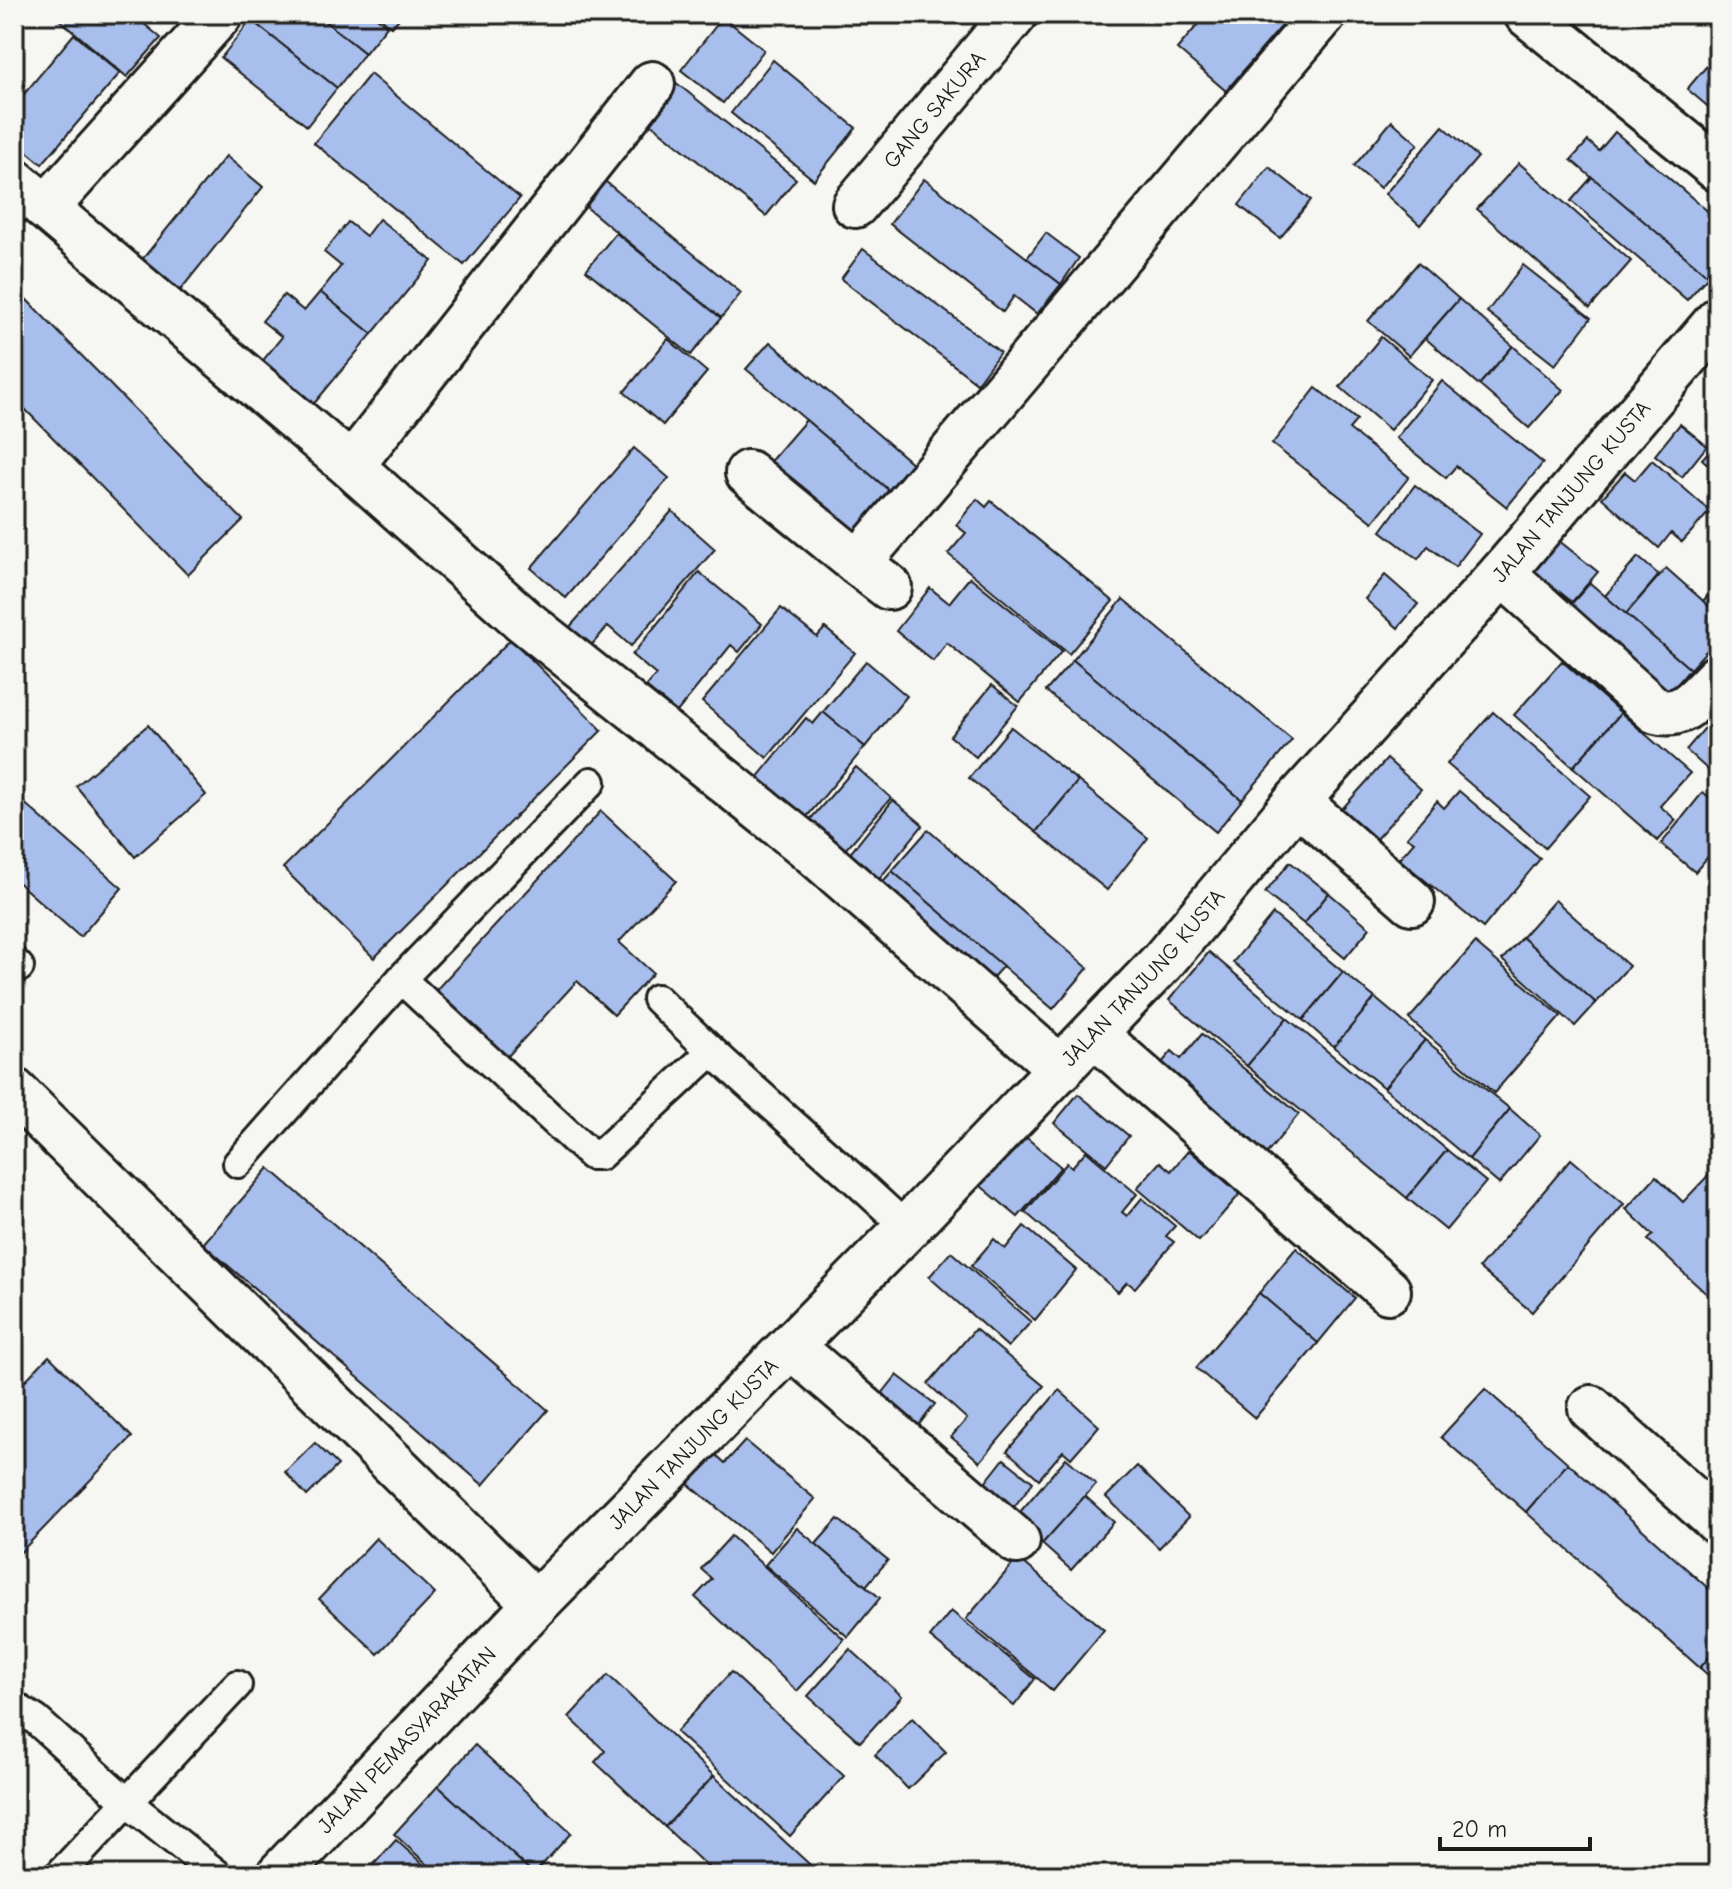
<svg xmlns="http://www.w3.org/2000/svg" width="1732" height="1889" font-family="'Comic Neue',sans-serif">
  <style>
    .building { fill: #a8beec; stroke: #1c1c1c; stroke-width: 2 }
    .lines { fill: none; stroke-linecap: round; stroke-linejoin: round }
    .lane-casing { stroke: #1c1c1c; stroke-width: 34 }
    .street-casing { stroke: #1c1c1c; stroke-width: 50 }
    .secondary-casing { stroke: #1c1c1c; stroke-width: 50 }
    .lane { stroke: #f6f6f2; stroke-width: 28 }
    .street { stroke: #f6f6f2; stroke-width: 44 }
    .secondary { stroke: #f6f6f2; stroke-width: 44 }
    .labels { text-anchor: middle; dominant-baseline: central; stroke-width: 6; stroke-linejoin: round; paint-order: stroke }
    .street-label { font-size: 22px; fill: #1c1c1c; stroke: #f6f6f2 }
  </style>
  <rect width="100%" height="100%" fill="#f6f6f2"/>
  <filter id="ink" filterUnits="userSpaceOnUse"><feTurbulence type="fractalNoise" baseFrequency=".0125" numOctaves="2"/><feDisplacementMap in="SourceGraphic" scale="16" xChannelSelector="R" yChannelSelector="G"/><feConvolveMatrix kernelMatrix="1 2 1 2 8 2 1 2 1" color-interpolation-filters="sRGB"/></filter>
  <g filter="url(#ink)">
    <g class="building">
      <path d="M 53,14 L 139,14 L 136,17 L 161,38 L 127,77 Z"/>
      <path d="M 256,14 L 316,14 L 365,53 L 337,88 L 251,20 Z"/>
      <path d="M 316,14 L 372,14 L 387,26 L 365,53 Z"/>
      <path d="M 376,14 L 403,14 L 392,27 Z"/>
      <path d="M 1207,14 L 1292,14 L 1226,91 L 1177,49 Z"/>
      <path d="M 723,17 L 764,50 L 723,103 L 681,70 Z"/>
      <path d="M 251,20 L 337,88 L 307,126 L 221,58 Z"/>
      <path d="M 74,34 L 120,73 L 42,164 L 14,141 L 14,106 Z"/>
      <path d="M 1718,53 L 1718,115 L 1687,89 Z"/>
      <path d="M 773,60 L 856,128 L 814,180 L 731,113 Z"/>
      <path d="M 370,74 L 520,198 L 464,265 L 314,143 Z"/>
      <path d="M 674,81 L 796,179 L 766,216 L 644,118 Z"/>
      <path d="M 1392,121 L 1418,144 L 1380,188 L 1354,166 Z"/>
      <path d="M 1443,126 L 1478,157 L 1420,225 L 1385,194 Z"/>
      <path d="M 1615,132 L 1718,220 L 1718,263 L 1708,276 L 1571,160 L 1588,141 L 1599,151 Z"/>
      <path d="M 226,156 L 263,187 L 178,293 L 140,262 Z"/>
      <path d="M 1519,163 L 1631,261 L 1590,308 L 1477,209 Z"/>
      <path d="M 1269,167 L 1311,200 L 1280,238 L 1239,205 Z"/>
      <path d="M 594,172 L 741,293 L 721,318 L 574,197 Z"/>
      <path d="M 1592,177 L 1708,276 L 1687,300 L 1571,201 Z"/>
      <path d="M 924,179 L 1061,284 L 1037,314 L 1014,296 L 1003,312 L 890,224 Z"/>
      <path d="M 379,219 L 432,261 L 372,334 L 320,292 L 341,266 L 324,252 L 348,222 L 366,236 Z"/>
      <path d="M 616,233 L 721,318 L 691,355 L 586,270 Z"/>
      <path d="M 1046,233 L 1079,258 L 1061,284 L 1027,258 Z"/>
      <path d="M 863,249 L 1000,352 L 977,383 L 841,279 Z"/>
      <path d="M 1418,263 L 1459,299 L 1409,356 L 1368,321 Z"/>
      <path d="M 1523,265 L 1591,318 L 1555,365 L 1487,312 Z"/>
      <path d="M 320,292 L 372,334 L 312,406 L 260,364 L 282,337 L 262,321 L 284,295 L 304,311 Z"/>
      <path d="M 26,299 L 243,520 L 188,575 L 14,398 L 14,311 Z"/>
      <path d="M 1459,299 L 1513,346 L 1479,385 L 1425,338 Z"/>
      <path d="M 1381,337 L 1432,380 L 1390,430 L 1340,387 Z"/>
      <path d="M 668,339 L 707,372 L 663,425 L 624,392 Z"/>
      <path d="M 770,342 L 914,465 L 892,493 L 746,369 Z"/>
      <path d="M 1513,346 L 1563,390 L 1529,428 L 1479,385 Z"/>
      <path d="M 1442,381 L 1543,463 L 1507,507 L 1456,466 L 1446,478 L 1396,438 Z"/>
      <path d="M 1316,388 L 1357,420 L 1349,429 L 1409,477 L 1373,522 L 1272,444 Z"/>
      <path d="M 806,420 L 892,493 L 849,543 L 762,471 Z"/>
      <path d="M 1680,424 L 1707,446 L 1682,477 L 1655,455 Z"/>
      <path d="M 1718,441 L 1718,474 L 1702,459 Z"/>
      <path d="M 634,448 L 669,478 L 566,598 L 531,568 Z"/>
      <path d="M 1652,460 L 1710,511 L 1682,542 L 1671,533 L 1659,548 L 1602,498 L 1625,472 L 1635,480 Z"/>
      <path d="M 1415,485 L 1480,534 L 1455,567 L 1428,546 L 1418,559 L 1381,531 Z"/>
      <path d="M 977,499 L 986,507 L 991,501 L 1113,601 L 1069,654 L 948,554 L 966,533 L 956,525 Z"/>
      <path d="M 672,511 L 715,549 L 631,646 L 608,626 L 589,648 L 568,629 Z"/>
      <path d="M 1558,540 L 1598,572 L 1572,602 L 1533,570 Z"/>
      <path d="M 1638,557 L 1659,575 L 1626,614 L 1605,596 Z"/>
      <path d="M 1666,568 L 1718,614 L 1718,638 L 1690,669 L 1626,614 Z"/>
      <path d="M 699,572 L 762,624 L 739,652 L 731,645 L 677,712 L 646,687 L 656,675 L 632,655 Z"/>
      <path d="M 1385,575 L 1418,604 L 1398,628 L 1365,599 Z"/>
      <path d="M 970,577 L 1062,651 L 1020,702 L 947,643 L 933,661 L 896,631 L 930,588 L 949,603 Z"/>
      <path d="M 1590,583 L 1690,669 L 1659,706 L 1558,619 Z"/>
      <path d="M 1718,584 L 1718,614 L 1703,601 Z"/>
      <path d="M 1123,599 L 1292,740 L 1242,800 L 1073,660 Z"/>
      <path d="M 781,608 L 817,637 L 825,628 L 855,653 L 767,758 L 702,702 Z"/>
      <path d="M 511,639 L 602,730 L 374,958 L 283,868 Z"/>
      <path d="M 1073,660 L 1242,800 L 1216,832 L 1046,691 Z"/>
      <path d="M 866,661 L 907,696 L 865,747 L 823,712 Z"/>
      <path d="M 1562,661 L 1621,713 L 1573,767 L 1514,715 Z"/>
      <path d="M 992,685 L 1018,706 L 976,757 L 950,736 Z"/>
      <path d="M 823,712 L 865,747 L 805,819 L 756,779 L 806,718 L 813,724 Z"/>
      <path d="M 1493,712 L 1590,796 L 1545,848 L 1447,764 Z"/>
      <path d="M 1621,713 L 1690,773 L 1660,806 L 1676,820 L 1658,841 L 1573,767 Z"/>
      <path d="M 1716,715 L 1718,717 L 1718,779 L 1686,750 Z"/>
      <path d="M 148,725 L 206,795 L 135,857 L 76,786 Z"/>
      <path d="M 1011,727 L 1078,781 L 1036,832 L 969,778 Z"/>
      <path d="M 1387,759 L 1421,789 L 1376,839 L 1342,809 Z"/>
      <path d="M 856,767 L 891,798 L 843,852 L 808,822 Z"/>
      <path d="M 1078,781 L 1148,838 L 1107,890 L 1036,832 Z"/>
      <path d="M 1459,791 L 1540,859 L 1483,928 L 1399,859 L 1414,842 L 1407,837 L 1437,801 L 1444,808 Z"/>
      <path d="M 1703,792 L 1718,805 L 1718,845 L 1695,872 L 1661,844 Z"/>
      <path d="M 14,794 L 122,888 L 80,937 L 14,879 Z"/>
      <path d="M 893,800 L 923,825 L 870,890 L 840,866 Z"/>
      <path d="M 601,811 L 676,881 L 619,942 L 653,973 L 614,1015 L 577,981 L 507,1057 L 436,990 Z"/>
      <path d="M 928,830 L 1088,968 L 1053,1009 L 892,871 Z"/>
      <path d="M 1290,862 L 1329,893 L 1304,924 L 1265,893 Z"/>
      <path d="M 892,871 L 1003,966 L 983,988 L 873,893 Z"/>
      <path d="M 1329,893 L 1370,928 L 1345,958 L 1304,924 Z"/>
      <path d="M 1555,900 L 1629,966 L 1596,1003 L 1522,937 Z"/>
      <path d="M 1273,914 L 1343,972 L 1303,1020 L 1233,962 Z"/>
      <path d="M 1522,937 L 1596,1003 L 1575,1026 L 1502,960 Z"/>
      <path d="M 1475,943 L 1561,1016 L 1494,1093 L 1409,1019 Z"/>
      <path d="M 1209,952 L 1287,1018 L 1247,1066 L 1169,1000 Z"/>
      <path d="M 1343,972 L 1375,998 L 1334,1047 L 1303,1020 Z"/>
      <path d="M 1375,998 L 1425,1040 L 1384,1088 L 1334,1047 Z"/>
      <path d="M 1287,1018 L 1447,1150 L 1407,1198 L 1247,1066 Z"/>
      <path d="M 1202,1034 L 1299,1114 L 1256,1167 L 1148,1079 L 1172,1051 L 1181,1059 Z"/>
      <path d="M 1425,1040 L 1510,1109 L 1469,1159 L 1384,1088 Z"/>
      <path d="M 1078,1094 L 1129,1136 L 1106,1165 L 1054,1123 Z"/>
      <path d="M 1510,1109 L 1540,1135 L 1499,1184 L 1469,1159 Z"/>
      <path d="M 1013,1126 L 1061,1167 L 1018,1217 L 970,1177 Z"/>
      <path d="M 1189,1150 L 1240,1194 L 1199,1241 L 1137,1188 L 1160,1162 L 1171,1171 Z"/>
      <path d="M 1447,1150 L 1486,1182 L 1446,1230 L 1407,1198 Z"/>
      <path d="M 1086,1151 L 1137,1194 L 1122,1212 L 1127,1216 L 1142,1198 L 1175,1226 L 1166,1236 L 1174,1242 L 1135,1288 L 1127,1282 L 1118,1292 L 1025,1212 L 1067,1163 L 1072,1167 Z"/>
      <path d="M 1571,1159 L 1624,1204 L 1532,1312 L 1479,1268 Z"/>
      <path d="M 1718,1165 L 1718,1294 L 1712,1299 L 1648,1240 L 1653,1235 L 1626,1209 L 1656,1176 L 1683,1202 Z"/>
      <path d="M 269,1168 L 548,1410 L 483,1485 L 203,1244 Z"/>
      <path d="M 1024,1226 L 1076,1270 L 1035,1320 L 971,1266 L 994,1239 L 1005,1249 Z"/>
      <path d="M 1296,1248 L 1355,1298 L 1318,1343 L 1259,1293 Z"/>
      <path d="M 951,1252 L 1031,1322 L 1008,1347 L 929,1277 Z"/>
      <path d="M 1259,1293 L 1318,1343 L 1255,1418 L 1196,1368 Z"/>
      <path d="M 975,1329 L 1044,1386 L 980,1462 L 951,1437 L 967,1419 L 928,1384 Z"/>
      <path d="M 49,1356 L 132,1437 L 14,1559 L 14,1392 Z"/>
      <path d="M 897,1375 L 935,1404 L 911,1435 L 873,1405 Z"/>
      <path d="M 1485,1389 L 1568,1463 L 1526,1512 L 1441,1437 Z"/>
      <path d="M 1059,1390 L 1099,1426 L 1071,1458 L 1063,1451 L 1039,1479 L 1007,1451 Z"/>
      <path d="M 745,1441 L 815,1499 L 771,1552 L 687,1483 L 713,1452 L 725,1463 Z"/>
      <path d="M 315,1443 L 338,1465 L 307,1496 L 285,1472 Z"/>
      <path d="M 1066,1458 L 1096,1484 L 1042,1544 L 1014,1519 Z"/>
      <path d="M 1004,1459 L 1033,1482 L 1004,1520 L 974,1497 Z"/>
      <path d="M 1568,1463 L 1718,1597 L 1718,1647 L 1700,1668 L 1526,1512 Z"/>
      <path d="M 1137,1466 L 1189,1517 L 1159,1548 L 1106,1497 Z"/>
      <path d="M 1085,1496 L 1114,1522 L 1071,1570 L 1042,1544 Z"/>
      <path d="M 838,1519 L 888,1560 L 866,1586 L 816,1544 Z"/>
      <path d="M 797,1528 L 880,1598 L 848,1637 L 765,1565 Z"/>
      <path d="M 731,1536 L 844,1639 L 797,1691 L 695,1597 L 712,1579 L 701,1569 Z"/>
      <path d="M 376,1538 L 435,1594 L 378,1654 L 319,1599 Z"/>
      <path d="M 1018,1558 L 1104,1630 L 1053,1691 L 966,1619 Z"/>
      <path d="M 951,1611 L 1035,1679 L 1014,1706 L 930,1637 Z"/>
      <path d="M 1718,1647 L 1718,1684 L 1700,1668 Z"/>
      <path d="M 850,1649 L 902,1696 L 860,1742 L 808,1696 Z"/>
      <path d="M 731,1672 L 844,1776 L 790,1836 L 676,1732 Z"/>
      <path d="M 608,1675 L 714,1776 L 665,1827 L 595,1762 L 605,1751 L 569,1717 Z"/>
      <path d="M 912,1718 L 946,1752 L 908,1789 L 875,1755 Z"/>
      <path d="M 475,1745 L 571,1833 L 534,1874 L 438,1786 Z"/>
      <path d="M 714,1776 L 821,1875 L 716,1875 L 665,1827 Z"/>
      <path d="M 438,1786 L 534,1874 L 533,1875 L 439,1875 L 394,1834 Z"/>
      <path d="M 396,1840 L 435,1875 L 364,1875 Z"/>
    </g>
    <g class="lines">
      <defs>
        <g id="lane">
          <path d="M 591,782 L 401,979 L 591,1155 L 600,1155 L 711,1052"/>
          <path d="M 14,962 L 19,967"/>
          <path d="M 657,999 C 737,1078 825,1150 907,1228"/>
          <path d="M 238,1163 L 401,979"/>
          <path d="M 14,1706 L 36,1720 L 128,1803 L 218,1875"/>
          <path d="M 59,1875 L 237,1685"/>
        </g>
        <g id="street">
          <path d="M 1527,14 L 1718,169"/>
          <path d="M 14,181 L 351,466 L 523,620 L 805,845 L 1061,1069"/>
          <path id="s1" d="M 855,205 L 1015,14"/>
          <path d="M 46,208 L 220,14"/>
          <path d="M 351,466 L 652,84"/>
          <path d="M 748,473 L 858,563 L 1324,14"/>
          <path d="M 858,563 L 889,587"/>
          <path d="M 1502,573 L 1656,711 C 1685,719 1699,695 1718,677"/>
          <path d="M 1297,801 L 1412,902"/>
          <path d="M 1094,1034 L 1388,1291"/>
          <path d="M 14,1091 L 536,1604"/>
          <path d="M 791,1346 L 1017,1541"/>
          <path d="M 1591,1408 L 1718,1522"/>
        </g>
        <g id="secondary">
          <path id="s2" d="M 279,1875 L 536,1604 L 907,1228 L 1162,962 L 1297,801 L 1502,573 L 1718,320"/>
        </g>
      </defs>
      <use href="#lane" class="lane-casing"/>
      <use href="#street" class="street-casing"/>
      <use href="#secondary" class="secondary-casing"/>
      <use href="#lane" class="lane"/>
      <use href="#street" class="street"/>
      <use href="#secondary" class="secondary"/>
    </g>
  </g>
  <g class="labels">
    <g class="street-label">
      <text stroke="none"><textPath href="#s1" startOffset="124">GANG SAKURA</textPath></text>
      <text stroke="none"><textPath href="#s2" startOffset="1894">JALAN TANJUNG KUSTA</textPath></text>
      <text stroke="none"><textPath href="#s2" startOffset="1246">JALAN TANJUNG KUSTA</textPath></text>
      <text stroke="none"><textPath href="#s2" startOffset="598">JALAN TANJUNG KUSTA</textPath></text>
      <text stroke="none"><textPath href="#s2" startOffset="186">JALAN PEMASYARAKATAN</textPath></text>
    </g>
  </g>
  <rect width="1732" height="1889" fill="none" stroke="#f6f6f2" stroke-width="48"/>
  <rect x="24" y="24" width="1684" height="1841" fill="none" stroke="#1c1c1c" stroke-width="3" filter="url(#ink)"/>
  <path d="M1440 1837v12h150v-12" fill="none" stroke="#1c1c1c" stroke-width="4"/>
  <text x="1452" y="1837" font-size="24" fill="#1c1c1c" stroke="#f6f6f2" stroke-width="6" paint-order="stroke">20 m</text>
</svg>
